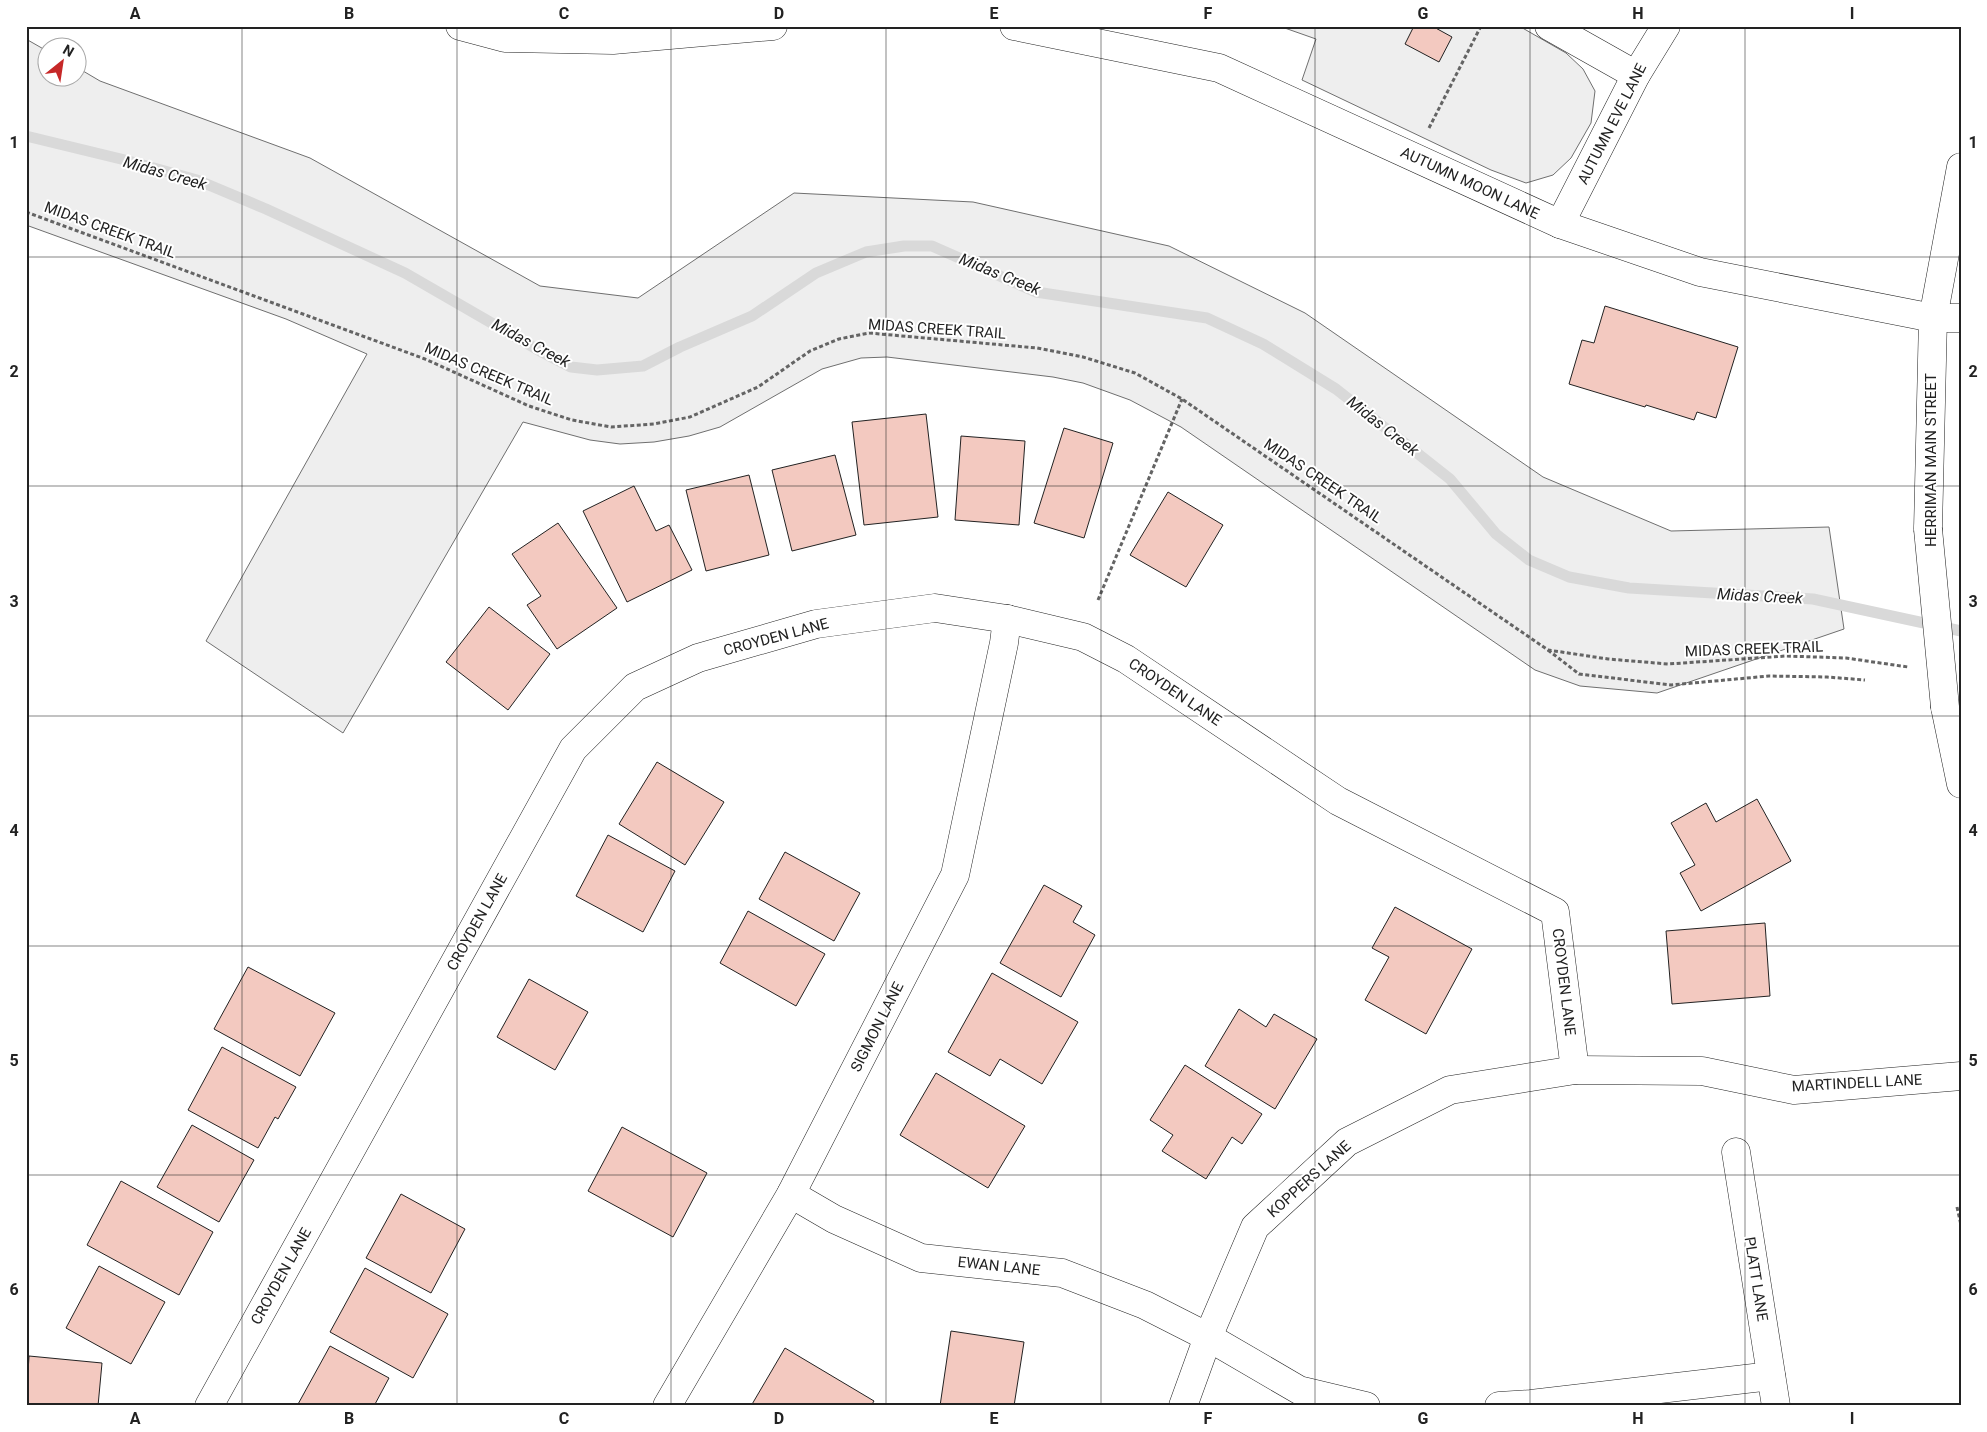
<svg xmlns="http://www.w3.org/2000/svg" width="1987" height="1432" font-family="Roboto,sans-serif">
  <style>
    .green { fill: #eee; stroke: #6f6f6f }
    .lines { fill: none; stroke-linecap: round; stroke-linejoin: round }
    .stream { stroke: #d9d9d9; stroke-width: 11 }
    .building { fill: #f3c9c0; stroke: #222 }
    .minor-casing { stroke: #222; stroke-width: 29 }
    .major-casing { stroke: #222; stroke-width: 29 }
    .path { stroke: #646464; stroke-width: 3; stroke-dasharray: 4 2.5; stroke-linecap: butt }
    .minor { stroke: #fff; stroke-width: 28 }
    .major { stroke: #fff; stroke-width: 28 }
    .major-bridge-casing { stroke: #222; stroke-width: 29; stroke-linecap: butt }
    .major-bridge { stroke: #fff; stroke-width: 28 }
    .grid { fill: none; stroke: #222; stroke-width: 1; stroke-opacity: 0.55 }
    .labels { text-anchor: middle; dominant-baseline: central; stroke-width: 4; stroke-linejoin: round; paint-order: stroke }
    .street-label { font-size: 15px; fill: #222; stroke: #fff }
    .water-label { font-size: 16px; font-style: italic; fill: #222; stroke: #fff }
    .neatline { fill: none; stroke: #222; stroke-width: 2 }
    .grid-label { font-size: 16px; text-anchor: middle; font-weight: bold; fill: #222 }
  </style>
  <rect width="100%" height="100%" fill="#fff"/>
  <g class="green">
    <path d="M 1279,26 L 1519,26 L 1566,53 L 1583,69 L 1595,91 L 1591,123 L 1571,158 L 1553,175 L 1526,183 L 1491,170 L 1302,80 L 1316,39 Z"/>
    <path d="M 26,39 L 47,51 L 48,78 L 78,78 L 78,68 L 100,81 L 310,158 L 540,286 L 638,298 L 794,193 L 973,202 L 1169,246 L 1305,313 L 1543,477 L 1671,531 L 1829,527 L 1844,629 L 1657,693 L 1580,686 L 1535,670 L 1181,427 L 1130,400 L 1083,383 L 1053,377 L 887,357 L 861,358 L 822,369 L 720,427 L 689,436 L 654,442 L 620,444 L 590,440 L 523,422 L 343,733 L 206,641 L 367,354 L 286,319 L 26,225 Z"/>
  </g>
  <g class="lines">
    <path class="stream" d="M 26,136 L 125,160 L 197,180 L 266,209 L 405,273 L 540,351 L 571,367 L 597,370 L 643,366 L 680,347 L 752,316 L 816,273 L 866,252 L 904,246 L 932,246 L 1036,292 L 1207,318 L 1263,344 L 1336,389 L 1450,479 L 1496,534 L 1529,560 L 1569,577 L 1629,588 L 1813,599 L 1961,631"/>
  </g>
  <g class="building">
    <path d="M 1414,26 L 1432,26 L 1452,37 L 1439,62 L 1405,44 Z"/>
    <path d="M 1605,306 L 1738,347 L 1716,418 L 1697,412 L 1694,420 L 1646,405 L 1645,407 L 1569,384 L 1582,340 L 1594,343 Z"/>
    <path d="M 926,414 L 938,517 L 864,525 L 852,422 Z"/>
    <path d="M 1064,428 L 1113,443 L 1084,538 L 1034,523 Z"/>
    <path d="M 961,436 L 1025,441 L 1019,525 L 955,520 Z"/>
    <path d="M 835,455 L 856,535 L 792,551 L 772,470 Z"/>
    <path d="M 749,475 L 769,555 L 706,571 L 686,490 Z"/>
    <path d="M 634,486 L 656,531 L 669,525 L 692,570 L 627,602 L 583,511 Z"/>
    <path d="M 1168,492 L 1223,525 L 1186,587 L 1130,555 Z"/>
    <path d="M 558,523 L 617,608 L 557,649 L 527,605 L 541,596 L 512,554 Z"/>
    <path d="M 489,607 L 550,654 L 508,710 L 446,662 Z"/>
    <path d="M 657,762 L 724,802 L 685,865 L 619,824 Z"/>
    <path d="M 1757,799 L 1791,861 L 1701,911 L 1680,873 L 1695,865 L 1671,823 L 1706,803 L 1716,822 Z"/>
    <path d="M 608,835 L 675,871 L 643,932 L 576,896 Z"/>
    <path d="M 785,852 L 860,893 L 834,941 L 759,899 Z"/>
    <path d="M 1044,885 L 1082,906 L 1073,922 L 1095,935 L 1061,997 L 1000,963 Z"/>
    <path d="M 1395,907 L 1472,949 L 1426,1034 L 1365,1000 L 1389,957 L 1372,948 Z"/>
    <path d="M 748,911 L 825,954 L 796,1006 L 720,963 Z"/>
    <path d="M 1765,923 L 1770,996 L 1672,1004 L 1666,931 Z"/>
    <path d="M 248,967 L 335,1013 L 300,1076 L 214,1029 Z"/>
    <path d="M 992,973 L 1078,1022 L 1042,1084 L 1000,1059 L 990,1076 L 948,1052 Z"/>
    <path d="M 529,979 L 588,1012 L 555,1070 L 497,1037 Z"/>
    <path d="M 1239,1009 L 1266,1027 L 1274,1014 L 1317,1039 L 1275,1109 L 1205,1066 Z"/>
    <path d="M 222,1047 L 296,1087 L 278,1119 L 275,1117 L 258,1148 L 188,1110 Z"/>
    <path d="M 1185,1065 L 1262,1114 L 1242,1144 L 1232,1137 L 1206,1179 L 1162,1151 L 1173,1135 L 1150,1120 Z"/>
    <path d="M 936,1073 L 1025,1126 L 988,1188 L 900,1135 Z"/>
    <path d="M 192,1125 L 254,1160 L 219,1222 L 157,1187 Z"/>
    <path d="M 622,1127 L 707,1173 L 673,1237 L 588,1191 Z"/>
    <path d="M 121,1181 L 213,1232 L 179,1295 L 87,1245 Z"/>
    <path d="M 401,1194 L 465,1229 L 431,1293 L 366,1258 Z"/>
    <path d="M 99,1266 L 165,1302 L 131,1364 L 66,1328 Z"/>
    <path d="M 365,1268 L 448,1314 L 413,1378 L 330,1332 Z"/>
    <path d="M 951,1331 L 1024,1342 L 1014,1406 L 940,1406 Z"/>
    <path d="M 330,1346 L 389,1378 L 374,1406 L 297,1406 Z"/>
    <path d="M 785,1348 L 874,1401 L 871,1406 L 751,1406 Z"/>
    <path d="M 29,1356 L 102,1363 L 98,1406 L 26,1406 Z"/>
  </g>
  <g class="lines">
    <defs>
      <g id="minor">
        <path d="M 460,26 L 505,38 L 613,40 L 773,26"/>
        <path d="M 1014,26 L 1219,68 L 1560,224 L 1700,272 L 1933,318 L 1961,318"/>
        <path d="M 1549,26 L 1636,75"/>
        <path d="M 1560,224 L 1636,75 L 1666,26"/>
        <path d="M 1736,1152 L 1776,1406"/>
        <path d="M 791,1194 L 834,1219 L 921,1258 L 1062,1273 L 1145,1305 L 1208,1337 L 1299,1390 L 1366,1406"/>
        <path d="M 209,1406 L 573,749 L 635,687 L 698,658 L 816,624 L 935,608 L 1007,619 L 1083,637 L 1126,659 L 1338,801 L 1555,912 L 1575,1070"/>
        <path d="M 667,1406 L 791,1194 L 955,875 L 1004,643 L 1007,619"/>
        <path d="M 1183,1406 L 1208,1337 L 1255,1227 L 1347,1142 L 1450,1090 L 1575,1070 L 1702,1071 L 1794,1090 L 1961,1076"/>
        <path d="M 1499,1406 L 1531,1404 L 1771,1376"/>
      </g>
      <g id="major">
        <path d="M 1928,529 L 1933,318 L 1961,167"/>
        <path d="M 1945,707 L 1961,784"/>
      </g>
    </defs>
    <use href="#minor" class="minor-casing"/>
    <use href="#major" class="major-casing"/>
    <g class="path">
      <path d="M 1429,128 L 1481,26"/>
      <path d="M 26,212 L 425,359 L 529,406 L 572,420 L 611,427 L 654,424 L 690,417 L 758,387 L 810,351 L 839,339 L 869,333 L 1037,348 L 1083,357 L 1135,373 L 1182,399 L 1548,650 L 1608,659 L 1668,664 L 1786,656 L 1846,658 L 1908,667"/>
      <path d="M 1098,600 L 1182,399"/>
      <path d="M 1548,650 L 1579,674 L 1671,685 L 1769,676 L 1827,677 L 1865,680"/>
      <path d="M 1957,1207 L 1961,1225"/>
    </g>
    <use href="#minor" class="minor"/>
    <use href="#major" class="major"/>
    <defs>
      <path id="major-bridge" d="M 1928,529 L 1945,707"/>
    </defs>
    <use href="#major-bridge" class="major-bridge-casing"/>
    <use href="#major-bridge" class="major-bridge"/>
  </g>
  <path class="grid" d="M 242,26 L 242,1406M 457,26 L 457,1406M 671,26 L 671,1406M 886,26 L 886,1406M 1101,26 L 1101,1406M 1315,26 L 1315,1406M 1530,26 L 1530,1406M 1745,26 L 1745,1406M 26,257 L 1961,257M 26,486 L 1961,486M 26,716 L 1961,716M 26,946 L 1961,946M 26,1175 L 1961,1175"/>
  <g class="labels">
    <g class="street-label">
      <text transform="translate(1612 124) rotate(-63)">AUTUMN EVE LANE</text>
      <text transform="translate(1470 183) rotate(25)">AUTUMN MOON LANE</text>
      <text transform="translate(110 230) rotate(20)">MIDAS CREEK TRAIL</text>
      <text transform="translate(937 329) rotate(4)">MIDAS CREEK TRAIL</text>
      <text transform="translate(489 374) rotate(23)">MIDAS CREEK TRAIL</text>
      <text transform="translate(1931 460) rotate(-90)">HERRIMAN MAIN STREET</text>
      <text transform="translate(1323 481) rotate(34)">MIDAS CREEK TRAIL</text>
      <text transform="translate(776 637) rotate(-15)">CROYDEN LANE</text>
      <text transform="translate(1754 649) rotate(-2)">MIDAS CREEK TRAIL</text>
      <text transform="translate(1175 692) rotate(34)">CROYDEN LANE</text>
      <text transform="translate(477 922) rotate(-61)">CROYDEN LANE</text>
      <text transform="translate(1564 982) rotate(83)">CROYDEN LANE</text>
      <text transform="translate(877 1027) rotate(-63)">SIGMON LANE</text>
      <text transform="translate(1857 1083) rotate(-3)">MARTINDELL LANE</text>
      <text transform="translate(1309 1179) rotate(-42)">KOPPERS LANE</text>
      <text transform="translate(999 1266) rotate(6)">EWAN LANE</text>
      <text transform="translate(281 1276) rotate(-61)">CROYDEN LANE</text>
      <text transform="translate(1756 1279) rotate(81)">PLATT LANE</text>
    </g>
    <g class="water-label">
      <text transform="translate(165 173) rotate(16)">Midas Creek</text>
      <text transform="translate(1000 274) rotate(22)">Midas Creek</text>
      <text transform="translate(531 343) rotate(28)">Midas Creek</text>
      <text transform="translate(1383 426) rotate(38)">Midas Creek</text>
      <text transform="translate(1760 596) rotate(3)">Midas Creek</text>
    </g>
  </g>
  <rect width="1987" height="1432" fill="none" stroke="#ffffff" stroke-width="55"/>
  <g transform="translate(62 62) rotate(30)"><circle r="24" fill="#ffffff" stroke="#a7a7a7"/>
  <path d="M0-4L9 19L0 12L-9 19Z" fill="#c62828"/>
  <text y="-8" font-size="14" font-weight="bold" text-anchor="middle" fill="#222222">N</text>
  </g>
  <rect x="28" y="28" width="1932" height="1376" class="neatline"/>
  <g class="grid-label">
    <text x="135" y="19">A</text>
    <text x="349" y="19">B</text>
    <text x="564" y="19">C</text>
    <text x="779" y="19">D</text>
    <text x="994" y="19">E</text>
    <text x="1208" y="19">F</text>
    <text x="1423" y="19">G</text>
    <text x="1638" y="19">H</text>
    <text x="1852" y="19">I</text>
    <text x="14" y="148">1</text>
    <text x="1973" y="148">1</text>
    <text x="14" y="377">2</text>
    <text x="1973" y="377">2</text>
    <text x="14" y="607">3</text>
    <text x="1973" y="607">3</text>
    <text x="14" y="836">4</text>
    <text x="1973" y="836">4</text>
    <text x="14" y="1066">5</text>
    <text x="1973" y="1066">5</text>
    <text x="14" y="1295">6</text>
    <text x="1973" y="1295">6</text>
    <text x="135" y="1424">A</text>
    <text x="349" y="1424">B</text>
    <text x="564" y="1424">C</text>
    <text x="779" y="1424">D</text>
    <text x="994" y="1424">E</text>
    <text x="1208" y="1424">F</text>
    <text x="1423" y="1424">G</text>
    <text x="1638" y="1424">H</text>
    <text x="1852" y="1424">I</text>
  </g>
</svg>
